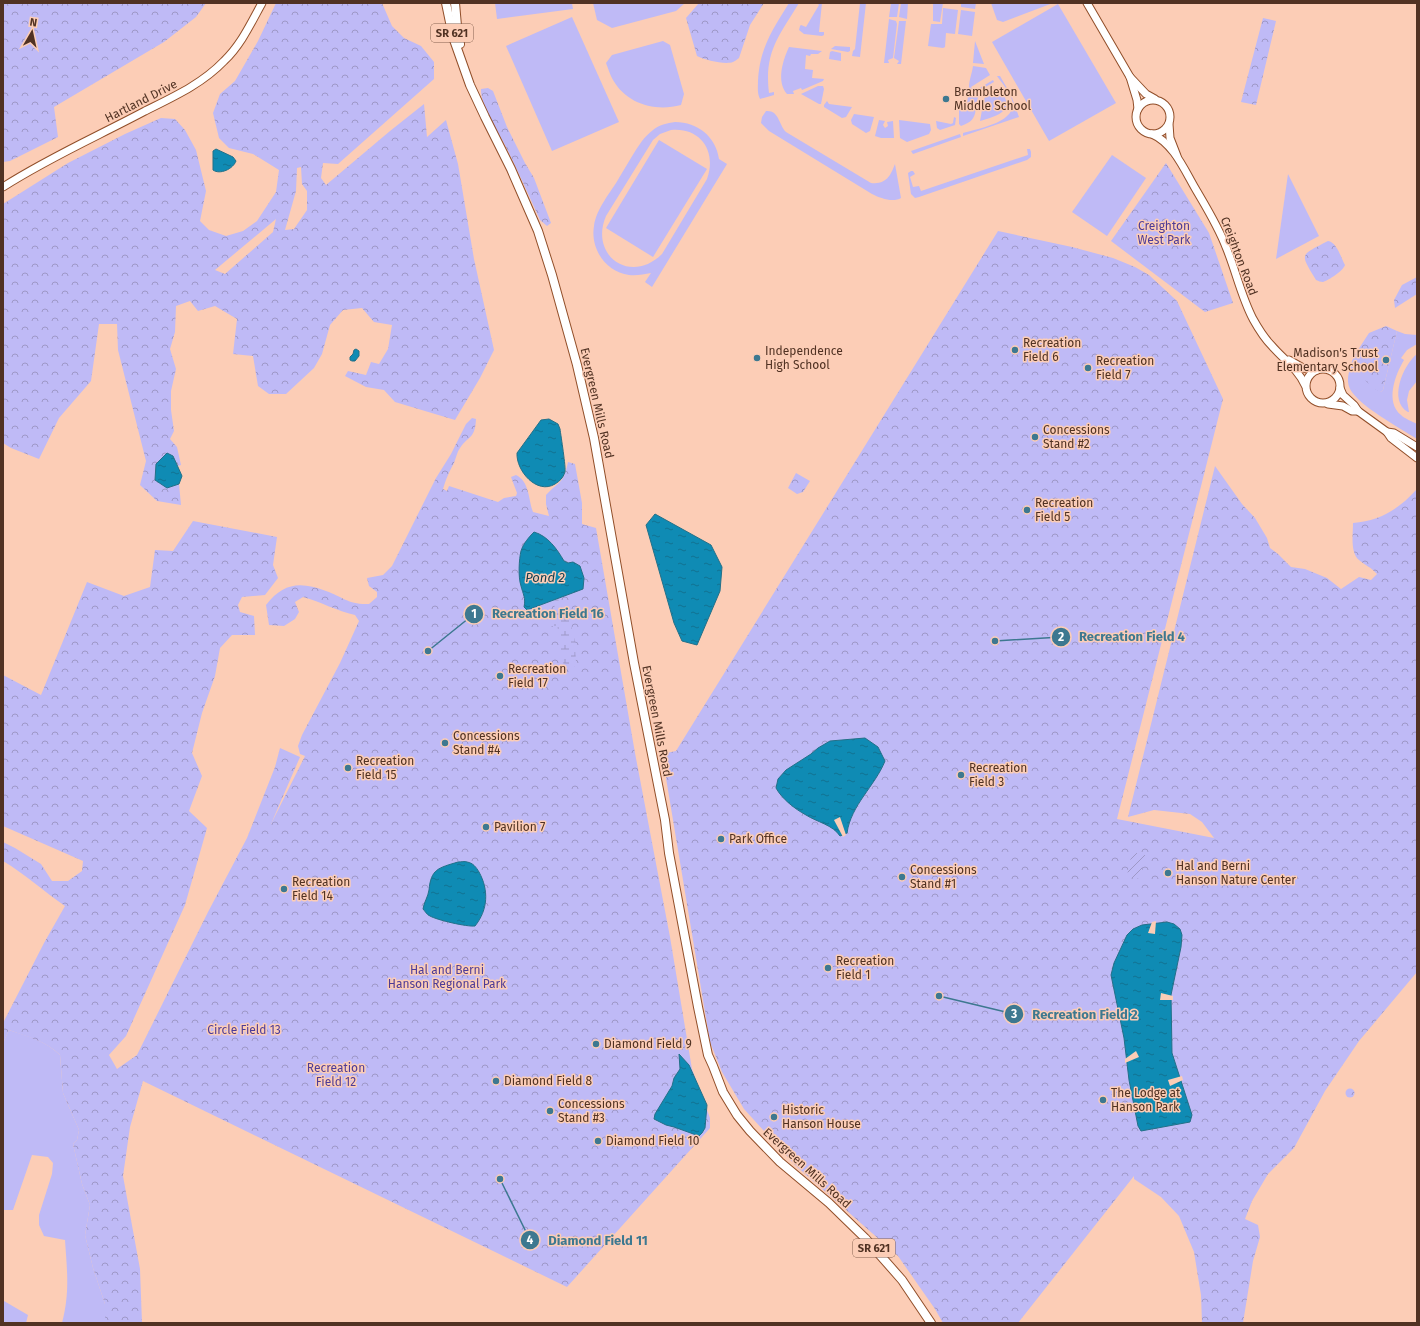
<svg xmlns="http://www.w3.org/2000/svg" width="1420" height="1326" font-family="'Fira Sans',sans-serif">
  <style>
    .grass { fill: #bfbaf6; fill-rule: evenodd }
    .forest { fill: url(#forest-crowns); fill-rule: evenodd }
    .wetland { fill: url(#wetland-marsh) }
    .garden { fill: url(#garden-furrows) }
    .water { fill: url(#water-ripples); stroke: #237088 }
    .pier { fill: #fccdb6 }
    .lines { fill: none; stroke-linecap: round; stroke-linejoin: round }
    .secondary-casing { stroke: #914e29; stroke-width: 9 }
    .primary-casing { stroke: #914e29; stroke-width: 10 }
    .secondary { stroke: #fff; stroke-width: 7 }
    .primary { stroke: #fff; stroke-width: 8 }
    .poi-dot { fill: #3d7890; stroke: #fccdb6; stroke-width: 1.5 }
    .labels { text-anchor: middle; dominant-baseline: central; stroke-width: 3; stroke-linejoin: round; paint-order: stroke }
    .shield { fill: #fccdb6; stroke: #84604f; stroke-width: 1 }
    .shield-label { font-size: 11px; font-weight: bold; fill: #513223 }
    .poi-label { font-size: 12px; fill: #513223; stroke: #fccdb6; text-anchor: start }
    .street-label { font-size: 12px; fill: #513223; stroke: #fccdb6 }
    .park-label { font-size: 12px; fill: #4d3b97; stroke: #fccdb6 }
    .water-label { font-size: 13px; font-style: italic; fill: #0e3c4e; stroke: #fccdb6 }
    .leader { fill: none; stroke: #3d7890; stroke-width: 1.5 }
    .callout-dot { fill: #3d7890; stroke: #fccdb6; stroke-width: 1.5 }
    .mark-label { font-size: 12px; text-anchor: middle; font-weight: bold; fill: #fff }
    .callout-label { font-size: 13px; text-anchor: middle; font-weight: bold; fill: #3d7890; stroke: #fccdb6; stroke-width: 3; stroke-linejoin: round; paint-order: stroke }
  </style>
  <defs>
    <pattern id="forest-crowns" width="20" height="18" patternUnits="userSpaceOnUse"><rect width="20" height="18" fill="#bfbaf6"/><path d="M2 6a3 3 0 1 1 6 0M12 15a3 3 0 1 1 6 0" fill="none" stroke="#9e98c7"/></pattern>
    <pattern id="wetland-marsh" width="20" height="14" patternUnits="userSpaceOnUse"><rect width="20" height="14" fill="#bfbaf6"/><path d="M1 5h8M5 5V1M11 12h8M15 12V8" fill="none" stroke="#9e98c7"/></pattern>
    <pattern id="garden-furrows" width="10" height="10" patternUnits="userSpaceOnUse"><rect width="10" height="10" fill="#bfbaf6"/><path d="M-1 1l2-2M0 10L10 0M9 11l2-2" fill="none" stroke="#9e98c7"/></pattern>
    <pattern id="water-ripples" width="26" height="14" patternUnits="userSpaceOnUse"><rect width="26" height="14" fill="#0f8bb4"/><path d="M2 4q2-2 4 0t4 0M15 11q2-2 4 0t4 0" fill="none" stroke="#117292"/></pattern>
  </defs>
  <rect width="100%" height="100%" fill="#fccdb6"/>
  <g class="grass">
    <path d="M 495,3 L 572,3 L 573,9 L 497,19 Z"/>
    <path d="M 593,3 L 685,3 L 676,11 L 612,28 L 597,20 Z"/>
    <path d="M 789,3 L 799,3 C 779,36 764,52 769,93 L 774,92 L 774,95 L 760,99 C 757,93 758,87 758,81 C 760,47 772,31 789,3 Z"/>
    <path d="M 817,3 L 822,3 L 819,32 L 824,32 L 824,35 L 822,36 L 804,34 L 799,30 L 800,26 L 801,25 L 806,27 L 819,5 Z"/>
    <path d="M 860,3 L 866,3 L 860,57 L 852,56 L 853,51 L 855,49 Z"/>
    <path d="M 891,3 L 899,3 L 897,17 L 889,17 Z"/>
    <path d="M 901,3 L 908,3 L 907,19 L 899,17 Z"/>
    <path d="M 933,3 L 943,3 L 940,22 L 933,21 Z"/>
    <path d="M 961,3 L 976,3 L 975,9 L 961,7 Z"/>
    <path d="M 991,3 L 1053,3 L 1003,22 L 997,20 Z"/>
    <path d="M 1058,4 L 1116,103 L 1049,141 L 992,42 Z"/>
    <path d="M 943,8 L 958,10 L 955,34 L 946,33 L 945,47 L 943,48 L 928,46 L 931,24 L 942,24 Z"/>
    <path d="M 961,10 L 975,12 L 972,36 L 958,34 Z"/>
    <path d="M 572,17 L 619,122 L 552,151 L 506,46 Z"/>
    <path d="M 889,19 L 896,21 L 897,24 L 893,58 L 888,60 L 889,63 L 884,63 Z"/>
    <path d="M 899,21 L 906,21 L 901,64 L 897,64 L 899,61 L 894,58 Z"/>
    <path d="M 663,41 L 670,45 L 684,94 L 681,105 C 655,112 627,104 613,80 C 610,75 608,68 606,63 L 612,55 Z"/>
    <path d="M 975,41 L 984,64 L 973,63 Z"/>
    <path d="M 835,46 L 850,47 L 850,51 L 848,52 L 831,49 Z"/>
    <path d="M 789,47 L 822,51 L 818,54 L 811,54 L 810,56 L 806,55 L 805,69 L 813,70 L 812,78 L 824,79 L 823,81 L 802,90 L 801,88 L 793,91 L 794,94 L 787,94 C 776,81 783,60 789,47 Z"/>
    <path d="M 832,51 L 841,53 L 841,61 L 829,59 L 830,52 Z"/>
    <path d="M 973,66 L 986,68 L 990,75 L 971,87 L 972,89 L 969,91 C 968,82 972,74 973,66 Z"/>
    <path d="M 997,76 L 1000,76 L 1011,95 L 1019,117 L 963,136 L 963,133 C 977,129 1019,122 1012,100 C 1009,91 1002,83 997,76 Z"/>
    <path d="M 993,80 L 994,82 C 989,85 984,87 981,92 C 971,106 983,119 961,126 L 959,124 L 959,110 L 967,105 L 968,95 Z"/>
    <path d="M 818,86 L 823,86 L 824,89 L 821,104 L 819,104 L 801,94 Z"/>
    <path d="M 994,91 C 999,92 1002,94 1005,98 C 1013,113 990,118 980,121 L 984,99 L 988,93 Z"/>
    <path d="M 827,101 L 829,104 L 852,107 L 846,117 L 842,118 L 824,107 L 824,105 Z"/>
    <path d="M 766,111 C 779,110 778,123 786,132 L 871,183 C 887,185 891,174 895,164 L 901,198 C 893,203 880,198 872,194 L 769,131 L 761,123 L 762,117 Z"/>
    <path d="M 854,114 L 874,117 L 870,131 L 866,133 L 852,124 L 851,120 Z"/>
    <path d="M 954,117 L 956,118 L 955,125 L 940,130 L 937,128 L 936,121 L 951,124 L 953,123 Z"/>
    <path d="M 879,120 L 885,121 L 883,125 L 885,128 L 888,126 L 887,122 L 893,121 L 894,138 L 881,138 L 875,136 Z"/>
    <path d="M 899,120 L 930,124 L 931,130 L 929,134 L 907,142 L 900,138 Z"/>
    <path d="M 675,122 C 698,122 716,137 719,159 L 727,164 L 652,287 L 645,282 L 651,273 C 644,274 637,276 629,275 C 606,272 590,249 594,226 C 596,209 611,192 619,178 C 627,165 634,152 642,141 C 645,137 649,133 653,130 C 659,125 667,123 675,122 ZM 671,130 C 701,127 717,152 707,179 L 662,254 C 631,285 589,256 606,216 L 653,140 L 660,134 Z"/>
    <path d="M 960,134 L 961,137 L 913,154 L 911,151 Z"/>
    <path d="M 659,140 L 707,169 L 653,257 L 606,228 Z"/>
    <path d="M 1027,149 L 1030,149 L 1031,152 L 1031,157 L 1027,160 L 919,197 L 915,198 L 911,194 L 908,173 L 911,171 L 913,171 L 915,174 L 910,177 L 913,187 L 919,186 L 921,191 L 1028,155 Z"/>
    <path d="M 1112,155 L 1146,178 L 1107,236 L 1072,212 Z"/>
    <path d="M 1288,174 L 1319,236 L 1276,259 Z"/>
    <path d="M 1397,331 L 1405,334 L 1417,335 L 1417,344 L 1407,350 L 1401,358 L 1404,360 C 1395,375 1385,402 1401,415 C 1405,419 1412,421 1417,424 L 1417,439 C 1400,428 1359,406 1350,389 C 1345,379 1350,366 1356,357 L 1381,392 L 1383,390 Z"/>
    <path d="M 1417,354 L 1417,381 L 1409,391 L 1407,400 L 1409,412 L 1408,412 C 1388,401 1403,365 1417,354 Z"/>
    <path d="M 9,1030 C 27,1036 46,1041 60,1055 L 63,1093 L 79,1130 L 77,1140 L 73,1144 L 82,1184 L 90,1205 L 85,1235 L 93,1268 L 105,1304 L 105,1323 L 62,1323 C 70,1293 67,1270 65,1240 L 44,1236 L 39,1225 L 39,1215 L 52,1174 L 53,1163 L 48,1157 L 32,1155 L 13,1210 L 3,1210 L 3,1043 Z"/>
    <path d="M 4,1301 L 28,1315 L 26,1323 L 3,1323 Z"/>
  </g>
  <g class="forest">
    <path d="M 3,3 L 206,3 L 196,17 L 164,42 L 54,107 L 58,137 L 10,161 L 3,162 Z"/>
    <path d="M 276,3 L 382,3 L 392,26 L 404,38 L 421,46 L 434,62 L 434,79 L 338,164 L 323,163 L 321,178 L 326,185 L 390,131 L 424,104 L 427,137 L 446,120 L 458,164 L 474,259 L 494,350 L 480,378 L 455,420 L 395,402 L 384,390 L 366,387 L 345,376 L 348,371 L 366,375 L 371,362 L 379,364 L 388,349 L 392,325 L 374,322 L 362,308 L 343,310 L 330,325 L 322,354 L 314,368 L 286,394 L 269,394 L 258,386 L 253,356 L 233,354 L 237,319 L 215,306 L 198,311 L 190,301 L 176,306 L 175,332 L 170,349 L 176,369 L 171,391 L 171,410 L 174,431 L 170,439 L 177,447 L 181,465 L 178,466 L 173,456 L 167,488 L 179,484 L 181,505 L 157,501 L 140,485 L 146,461 L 118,350 L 117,324 L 99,324 L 91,381 L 59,418 L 39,459 L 11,448 L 3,443 L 3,204 L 68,163 L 125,134 L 161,118 L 175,119 L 185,130 L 196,150 L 206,191 L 200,221 L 209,230 L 226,236 L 243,231 L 257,221 L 276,192 L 279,170 L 253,154 L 229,148 L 219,138 L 213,113 L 220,94 L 235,81 L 258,41 ZM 301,167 L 302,184 L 307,191 L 307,210 L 294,229 L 285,230 L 296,191 L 297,168 ZM 276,219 L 273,232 L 225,274 L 215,270 Z"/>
    <path d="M 699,3 L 764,3 L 750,25 L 739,58 C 737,59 736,61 733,62 C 725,65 705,60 697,56 L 686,18 Z"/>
    <path d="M 1263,18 L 1276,21 L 1256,105 L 1241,102 Z"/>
    <path d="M 488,88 L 493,91 L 507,127 L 525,163 L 534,178 L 551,223 L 547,226 L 540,220 C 529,196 518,171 506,147 C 499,133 480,105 481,89 Z"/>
    <path d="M 1166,163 L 1209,233 L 1233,303 L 1205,312 L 1111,241 Z"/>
    <path d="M 998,231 L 1072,247 L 1113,258 L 1135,267 L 1149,275 L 1177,301 L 1223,399 L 1117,819 L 1214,838 L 1202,822 L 1190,814 L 1154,810 L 1128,817 L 1215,466 L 1242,504 L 1255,518 L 1267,538 L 1270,548 L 1278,554 L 1291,567 L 1305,569 L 1327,578 L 1341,589 L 1359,577 L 1371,580 L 1377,574 C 1371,567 1366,566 1359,560 C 1350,552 1353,535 1353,523 C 1380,521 1399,509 1417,489 L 1417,972 L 1359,1041 L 1325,1091 L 1294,1148 L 1268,1174 L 1252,1201 L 1245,1219 L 1258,1225 L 1260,1237 L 1253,1261 L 1243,1323 L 1202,1323 L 1201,1295 L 1194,1252 L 1179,1216 L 1161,1197 L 1134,1179 L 1134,1176 L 1018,1323 L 943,1323 L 935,1309 L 898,1256 L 795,1165 L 744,1109 L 722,1072 L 710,1042 L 662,754 L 676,751 Z"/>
    <path d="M 1328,241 C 1337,242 1341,258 1345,265 C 1343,271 1329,280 1323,282 C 1320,282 1319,281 1316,280 C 1300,253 1299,256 1328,241 Z"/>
    <path d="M 1417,277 L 1417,294 L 1395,308 L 1394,300 L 1402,285 Z"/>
    <path d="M 1386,326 L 1397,331 L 1383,390 L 1381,392 L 1373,388 L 1360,375 L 1356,358 L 1351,364 L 1354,356 L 1369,333 Z"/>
    <path d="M 472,418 L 476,419 C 475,439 469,435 460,448 C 457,452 456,458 454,463 C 449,472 446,479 443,489 L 447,491 L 449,486 L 498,502 L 504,498 L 516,496 L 517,493 L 511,477 L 516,475 C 530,482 528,499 533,512 L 549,516 L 546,504 L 546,495 C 560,480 563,485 568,462 L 575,464 L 582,503 L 582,524 L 596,528 L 635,753 L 670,937 L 692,1069 L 710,1118 L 710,1128 L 567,1287 L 143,1081 L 130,1127 L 123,1176 L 140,1269 L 142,1323 L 105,1323 L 105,1304 L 93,1268 L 85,1235 L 90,1205 L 82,1184 L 73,1144 L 77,1140 L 79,1130 L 63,1093 L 60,1055 C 46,1041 28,1037 9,1030 L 3,1043 L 3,1023 L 44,943 L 65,906 C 43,891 25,874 3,861 L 3,842 L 15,848 L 41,864 L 52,881 L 68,881 L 82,871 L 83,861 L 3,826 L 3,675 L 41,695 L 87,582 L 124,596 L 150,587 L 155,550 L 173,551 L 193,521 L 277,537 L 273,565 L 278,578 L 265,595 L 242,597 L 238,605 L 240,612 L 254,616 L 255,635 L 232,635 L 220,648 L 215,676 L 202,713 L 192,753 L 202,776 L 189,811 L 207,828 L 185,905 L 126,1036 L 109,1055 L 117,1069 L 137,1055 L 208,912 L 247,838 L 275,767 L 280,748 L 300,757 L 271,824 L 305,756 L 300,754 L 298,746 L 302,735 L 340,663 L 359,621 L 355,615 C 337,611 321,602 303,597 L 295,602 L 299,612 L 295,619 L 284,626 L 269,625 L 266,605 C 283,583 300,581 326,591 C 343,597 349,605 369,604 L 377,597 L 377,592 L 369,586 L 367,578 L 383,575 L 392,566 L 436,478 L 451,454 L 466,424 Z"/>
    <path d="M 796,473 L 810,481 L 803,492 L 797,494 L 788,488 Z"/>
    <circle cx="1350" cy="1093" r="4.5"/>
  </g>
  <path class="wetland" d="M 558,599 L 565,616 L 569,616 L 570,620 L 568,624 L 571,625 L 575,641 L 576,664 L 573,668 L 564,666 L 559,646 L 559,639 L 555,633 L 558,628 L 556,626 L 552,626 L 552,622 L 553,621 L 551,614 L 556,611 L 553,601 Z"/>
  <path class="garden" d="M 1132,852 L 1145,855 L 1140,879 L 1127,876 Z"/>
  <g class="water">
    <path d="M 216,149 L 233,157 L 236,161 C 233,169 220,175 213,170 L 213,151 Z"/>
    <path d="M 356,349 L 359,351 L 359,356 L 355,361 L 352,361 L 350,360 L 350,357 L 353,354 L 354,350 Z"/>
    <path d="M 549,419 L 558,424 L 560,429 C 561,436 566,468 565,472 C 563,478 560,481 555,484 C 537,495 516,471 517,453 L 541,420 Z"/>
    <path d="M 167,453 L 173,456 L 182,476 L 179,484 L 167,488 L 155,480 L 156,464 Z"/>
    <path d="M 655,514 L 711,545 L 722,567 L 720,591 L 697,645 L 682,641 L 674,623 L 646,525 Z"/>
    <path d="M 534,532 C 548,536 557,549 564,561 L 568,563 L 573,562 L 580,566 L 584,578 L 583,589 L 527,610 L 524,607 C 526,598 523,594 521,586 C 518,577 519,559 521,551 C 523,544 529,537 534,532 Z"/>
    <path d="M 865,738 L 878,747 L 885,761 C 875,786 851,805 847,833 L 840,836 C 833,825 817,822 806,815 C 795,809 782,799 776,788 L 778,779 L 786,770 L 811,754 L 818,748 L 830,741 Z"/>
    <path d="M 458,862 C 461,862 465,861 467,862 C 473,863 476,867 479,872 C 489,890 488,910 475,926 C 467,927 437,920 430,916 C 427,915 425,911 423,909 C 424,902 428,897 429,890 C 431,869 438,868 458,862 Z"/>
    <path d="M 1167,922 L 1174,924 L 1180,929 L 1182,935 L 1181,947 L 1171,995 L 1172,1053 L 1192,1115 L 1190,1122 L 1141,1131 L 1138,1126 L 1129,1080 L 1124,1038 L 1111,975 L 1114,963 L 1127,935 L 1133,929 L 1142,925 Z"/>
    <path d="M 679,1054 L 689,1065 L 707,1105 L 705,1128 L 702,1133 L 699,1136 L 674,1127 L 666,1125 L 654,1119 L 655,1114 L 672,1086 L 674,1078 L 680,1069 Z"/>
  </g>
  <g class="pier">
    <path d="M 840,817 L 846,835 L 843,837 L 834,820 Z"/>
    <path d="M 1156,921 L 1155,934 L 1148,933 L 1152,922 Z"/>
    <path d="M 1161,993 L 1173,996 L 1173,1000 L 1160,1000 Z"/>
    <path d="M 1136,1051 L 1139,1057 L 1125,1063 L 1125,1059 Z"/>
    <path d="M 1182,1076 L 1183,1080 L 1170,1086 L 1168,1080 Z"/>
  </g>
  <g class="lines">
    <defs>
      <g id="secondary">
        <path d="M 1087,3 L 1130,77 L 1137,100 L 1138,109"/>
        <path d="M 1130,77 L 1146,94 L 1155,99"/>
        <circle cx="1153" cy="117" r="17"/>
        <path d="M 1169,124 L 1170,138 L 1177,156"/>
        <path d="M 1152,134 C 1173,143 1184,169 1195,188 C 1206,207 1218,226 1226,247 C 1236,271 1241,296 1253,319 C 1258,328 1264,338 1272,346 C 1283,359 1298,369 1305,385"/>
        <path d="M 3,187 C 48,158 98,136 145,111 C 173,97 202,84 224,61 C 241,45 251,23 262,3"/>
        <path d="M 1289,360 L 1303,368 L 1317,370"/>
        <circle cx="1323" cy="386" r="17"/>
        <path d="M 1340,388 L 1343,395 L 1354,405 L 1358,411 L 1387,432 L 1394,433 L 1417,447"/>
        <path d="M 1328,404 L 1343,406 L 1352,411 L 1358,411"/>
        <path d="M 1387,432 L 1391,438 L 1417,458"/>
      </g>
      <g id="primary">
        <path d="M 446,3 L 453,37 L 470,85 L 485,117 L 511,169 L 538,231 L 552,275 L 577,365 L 594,438 L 634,663 L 665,820 L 669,853 L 698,1007 L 708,1055 L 713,1066 L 723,1092 L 737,1115 L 750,1131 L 780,1162 L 829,1203 L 865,1238 L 902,1280 L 931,1323"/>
        <path d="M 455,3 L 457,26 L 460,44"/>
      </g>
    </defs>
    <use href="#secondary" class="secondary-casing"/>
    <use href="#primary" class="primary-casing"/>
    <use href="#secondary" class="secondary"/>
    <use href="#primary" class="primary"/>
  </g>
  <g class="poi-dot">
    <circle cx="946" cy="99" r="4"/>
    <circle cx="1015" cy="350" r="4"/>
    <circle cx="757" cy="358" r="4"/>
    <circle cx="1386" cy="360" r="4"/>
    <circle cx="1088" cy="368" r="4"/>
    <circle cx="1035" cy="437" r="4"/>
    <circle cx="1027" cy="510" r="4"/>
    <circle cx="500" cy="676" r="4"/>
    <circle cx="445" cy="743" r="4"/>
    <circle cx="348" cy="768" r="4"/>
    <circle cx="961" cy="775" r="4"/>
    <circle cx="486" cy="827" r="4"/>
    <circle cx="721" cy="839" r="4"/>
    <circle cx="1168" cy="873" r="4"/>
    <circle cx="902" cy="877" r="4"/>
    <circle cx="284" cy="889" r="4"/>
    <circle cx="828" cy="968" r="4"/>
    <circle cx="596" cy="1044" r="4"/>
    <circle cx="496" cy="1081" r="4"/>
    <circle cx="1103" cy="1100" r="4"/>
    <circle cx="550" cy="1111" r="4"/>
    <circle cx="774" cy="1117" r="4"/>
    <circle cx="598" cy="1141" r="4"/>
  </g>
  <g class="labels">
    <g class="shield">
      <rect x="431" y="24" width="42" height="18" rx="3"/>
      <rect x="853" y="1239" width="42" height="18" rx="3"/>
    </g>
    <g class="shield-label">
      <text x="452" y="33">SR 621</text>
      <text x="874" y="1248">SR 621</text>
    </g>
    <g class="poi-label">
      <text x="954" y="92">Brambleton<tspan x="954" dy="14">Middle School</tspan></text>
      <text x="1023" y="343">Recreation<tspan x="1023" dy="14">Field 6</tspan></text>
      <text x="765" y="351">Independence<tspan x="765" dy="14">High School</tspan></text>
      <text x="1378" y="353" text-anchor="end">Madison's Trust<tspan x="1378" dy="14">Elementary School</tspan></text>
      <text x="1096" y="361">Recreation<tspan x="1096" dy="14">Field 7</tspan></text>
      <text x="1043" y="430">Concessions<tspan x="1043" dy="14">Stand #2</tspan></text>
      <text x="1035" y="503">Recreation<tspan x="1035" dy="14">Field 5</tspan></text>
      <text x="508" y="669">Recreation<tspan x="508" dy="14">Field 17</tspan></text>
      <text x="453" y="736">Concessions<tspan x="453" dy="14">Stand #4</tspan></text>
      <text x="356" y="761">Recreation<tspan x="356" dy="14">Field 15</tspan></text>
      <text x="969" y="768">Recreation<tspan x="969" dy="14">Field 3</tspan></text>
      <text x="494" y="827">Pavilion 7</text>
      <text x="729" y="839">Park Office</text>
      <text x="1176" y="866">Hal and Berni<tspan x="1176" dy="14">Hanson Nature Center</tspan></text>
      <text x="910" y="870">Concessions<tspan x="910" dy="14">Stand #1</tspan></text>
      <text x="292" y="882">Recreation<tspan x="292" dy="14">Field 14</tspan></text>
      <text x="836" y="961">Recreation<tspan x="836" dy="14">Field 1</tspan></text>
      <text x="604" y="1044">Diamond Field 9</text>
      <text x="504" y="1081">Diamond Field 8</text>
      <text x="1111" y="1093">The Lodge at<tspan x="1111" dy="14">Hanson Park</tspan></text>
      <text x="558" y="1104">Concessions<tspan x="558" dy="14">Stand #3</tspan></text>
      <text x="782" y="1110">Historic<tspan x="782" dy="14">Hanson House</tspan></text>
      <text x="606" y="1141">Diamond Field 10</text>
    </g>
    <g class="street-label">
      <text transform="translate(141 101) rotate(-27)">Hartland Drive</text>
      <text transform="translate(1239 256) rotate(69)">Creighton Road</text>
      <text transform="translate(597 403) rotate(77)">Evergreen Mills Road</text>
      <text transform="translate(657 721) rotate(79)">Evergreen Mills Road</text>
      <text transform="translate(807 1168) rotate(42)">Evergreen Mills Road</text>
    </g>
    <g class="park-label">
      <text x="1164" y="226">Creighton<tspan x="1164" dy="14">West Park</tspan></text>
      <text x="447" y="970">Hal and Berni<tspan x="447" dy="14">Hanson Regional Park</tspan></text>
      <text x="244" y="1030">Circle Field 13</text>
      <text x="336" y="1068">Recreation<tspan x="336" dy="14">Field 12</tspan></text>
    </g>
    <g class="water-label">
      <text x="545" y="577">Pond 2</text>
    </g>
  </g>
  <path class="leader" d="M428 651L474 614M995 641L1061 637M939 996L1014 1014M500 1179L530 1240"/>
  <g class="callout-dot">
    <circle cx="428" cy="651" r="4"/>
    <circle cx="995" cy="641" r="4"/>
    <circle cx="939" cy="996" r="4"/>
    <circle cx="500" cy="1179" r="4"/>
    <circle cx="474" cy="614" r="10"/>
    <circle cx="1061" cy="637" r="10"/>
    <circle cx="1014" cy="1014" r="10"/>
    <circle cx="530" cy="1240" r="10"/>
  </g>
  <g class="mark-label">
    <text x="474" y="618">1</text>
    <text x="1061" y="641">2</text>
    <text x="1014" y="1018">3</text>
    <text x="530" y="1244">4</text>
  </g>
  <g class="callout-label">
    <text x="548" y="618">Recreation Field 16</text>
    <text x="1132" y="641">Recreation Field 4</text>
    <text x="1085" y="1019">Recreation Field 2</text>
    <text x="598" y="1245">Diamond Field 11</text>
  </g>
  <rect width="1420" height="1326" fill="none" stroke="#513223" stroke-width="8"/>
  <g transform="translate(32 32) rotate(9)" stroke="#fccdb6" stroke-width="3" paint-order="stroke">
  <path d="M0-3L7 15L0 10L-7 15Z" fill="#513223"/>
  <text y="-6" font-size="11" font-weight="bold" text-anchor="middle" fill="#513223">N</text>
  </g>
</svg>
